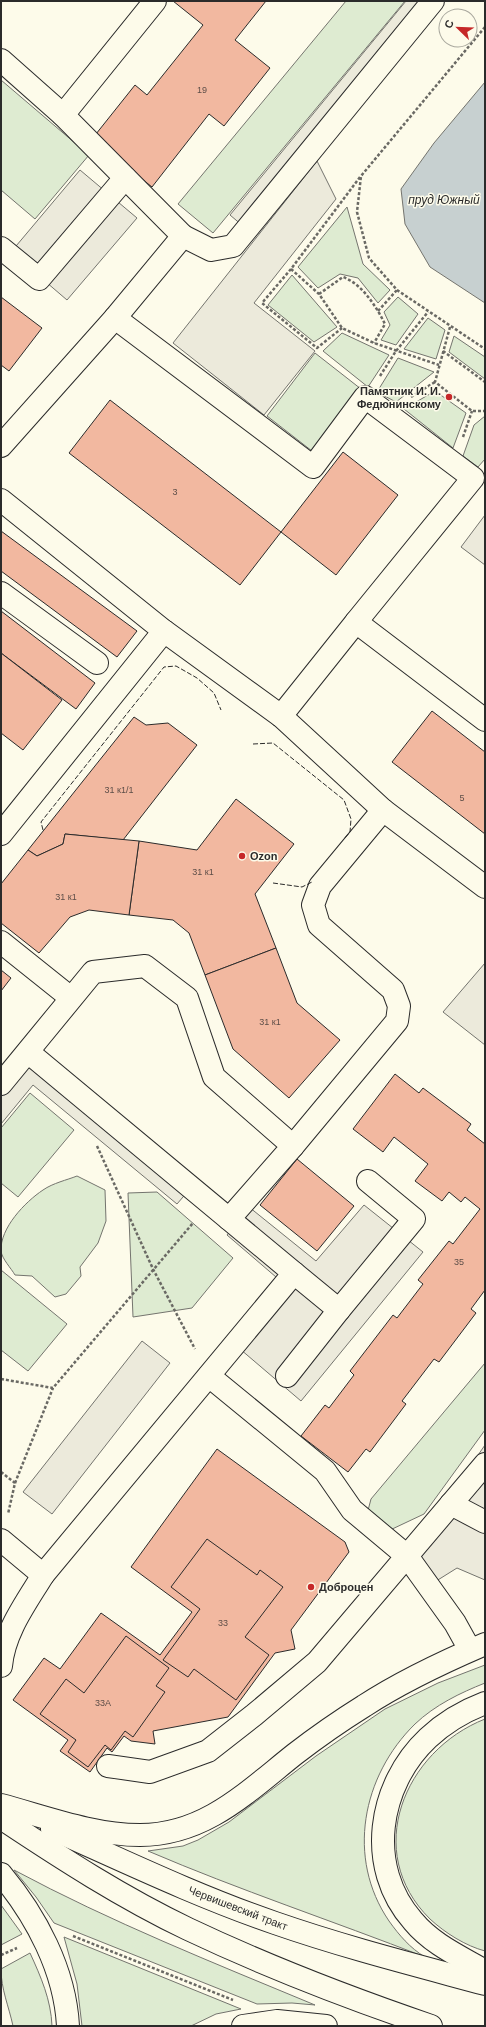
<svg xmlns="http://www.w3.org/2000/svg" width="486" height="2027" font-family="Helvetica,sans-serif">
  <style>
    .green { fill: #deebd1; stroke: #74746e }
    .parking { fill: #eceadb; stroke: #74746e }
    .water { fill: #c7d0d0; stroke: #74746e }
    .building { fill: #f2b8a0; stroke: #2b2b2b }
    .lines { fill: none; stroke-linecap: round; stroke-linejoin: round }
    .minor-casing { stroke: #2b2b2b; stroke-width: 24 }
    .major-casing { stroke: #2b2b2b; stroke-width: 24 }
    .highway-casing { stroke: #2b2b2b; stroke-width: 24 }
    .path { stroke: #6a6964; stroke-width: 2.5; stroke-dasharray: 3 2; stroke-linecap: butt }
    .minor { stroke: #fdfbea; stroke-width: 22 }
    .major { stroke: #fdfbea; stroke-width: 22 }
    .highway { stroke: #fdfbea; stroke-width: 22 }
    .fence { stroke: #2b2b2b; stroke-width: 1; stroke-dasharray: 5 2; stroke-linecap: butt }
    .poi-dot { fill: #c62828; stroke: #fdfbea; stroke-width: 1.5 }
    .labels { text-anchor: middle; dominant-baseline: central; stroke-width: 3; stroke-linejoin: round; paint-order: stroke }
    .number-label { font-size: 9px; fill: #5d4e48 }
    .poi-label { font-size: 11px; font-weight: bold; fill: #2b2b2b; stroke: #fdfbea; text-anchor: start }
    .street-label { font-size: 11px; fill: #2b2b2b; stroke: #fdfbea }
    .water-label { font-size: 12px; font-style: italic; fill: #2b2b2b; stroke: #fdfbea }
  </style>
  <rect width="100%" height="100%" fill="#fdfbea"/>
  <g class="green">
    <path d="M 346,1 L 405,1 L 213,233 L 178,204 Z"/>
    <path d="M 1,80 L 89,155 L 35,219 L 1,190 Z"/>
    <path d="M 347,207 L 363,264 L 390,290 L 378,303 L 358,278 L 340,274 L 318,288 L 298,267 Z"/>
    <path d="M 292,275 L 337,327 L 314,342 L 268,305 Z"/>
    <path d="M 398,297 L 418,314 L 396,345 L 381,340 L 390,325 L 384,312 Z"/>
    <path d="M 428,318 L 445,330 L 436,359 L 404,349 Z"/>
    <path d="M 342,333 L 389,355 L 368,387 L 323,351 Z"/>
    <path d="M 454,336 L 485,357 L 485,379 L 449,352 Z"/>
    <path d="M 315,353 L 361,389 L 312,451 L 267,416 Z"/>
    <path d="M 398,358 L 434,372 L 396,402 L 377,392 Z"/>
    <path d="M 435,391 L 466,413 L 453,448 L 404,409 Z"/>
    <path d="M 485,416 L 485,459 L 478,467 L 463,456 L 474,425 Z"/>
    <path d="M 30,1093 L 74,1130 L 18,1197 L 1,1183 L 1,1128 Z"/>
    <path d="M 77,1176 L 105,1190 L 106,1221 L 98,1243 L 80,1267 L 81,1276 L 66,1294 L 55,1297 L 32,1276 L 15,1275 C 11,1268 2,1259 1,1251 C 0,1228 25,1202 43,1190 C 53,1183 67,1180 77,1176 Z"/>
    <path d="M 157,1192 L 233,1258 L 192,1308 L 133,1317 L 128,1193 Z"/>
    <path d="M 1,1270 L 67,1324 L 28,1371 L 1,1350 Z"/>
    <path d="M 485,1363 L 485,1430 L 424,1514 L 388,1531 L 366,1518 L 371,1499 Z"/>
    <path d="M 485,1665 L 485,1683 C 460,1693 435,1705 415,1724 C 362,1776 346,1858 389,1921 C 399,1935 410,1948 425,1957 C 333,1921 239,1890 148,1851 L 183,1846 L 198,1840 L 229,1822 L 316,1756 L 385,1709 L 438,1683 Z"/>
    <path d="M 485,1719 L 485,1951 C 466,1946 445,1933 430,1919 C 362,1852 404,1751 485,1719 Z"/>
    <path d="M 14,1870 C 111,1922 214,1963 315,2005 L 292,2003 L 257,2004 L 54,1923 L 36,1897 Z"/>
    <path d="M 1,1905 L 22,1934 L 1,1945 Z"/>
    <path d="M 64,1937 L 241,2009 L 216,2014 L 191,2026 L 82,2026 L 77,1984 Z"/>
    <path d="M 30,1953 C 41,1977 51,2000 52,2026 L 13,2026 C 9,2007 1,1989 1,1969 Z"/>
  </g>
  <g class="parking">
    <path d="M 406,1 L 428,1 L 243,226 L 230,215 Z"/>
    <path d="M 317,161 L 336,199 L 254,303 L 315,351 L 264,415 L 173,343 Z"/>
    <path d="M 80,170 L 137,218 L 67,300 L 11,252 Z"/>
    <path d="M 485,515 L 485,565 L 461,547 Z"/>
    <path d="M 485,963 L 485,1045 L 443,1012 Z"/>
    <path d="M 26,1043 L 195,1183 L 177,1204 L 33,1085 L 1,1124 L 1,1073 Z"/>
    <path d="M 364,1205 L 423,1252 L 301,1401 L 240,1349 L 290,1289 L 227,1235 L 249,1207 L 316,1261 Z"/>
    <path d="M 142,1341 L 170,1363 L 52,1514 L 23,1492 Z"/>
    <path d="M 485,1445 L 485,1580 L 457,1568 L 433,1583 L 410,1553 Z"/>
  </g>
  <path class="water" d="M 485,82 L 485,303 L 430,267 L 405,224 L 401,189 L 434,143 Z"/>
  <g class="building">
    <path d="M 173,1 L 266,1 L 235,40 L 270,68 L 224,126 L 209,114 L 152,187 L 92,139 L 135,85 L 147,95 L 203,25 Z"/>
    <path d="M 1,297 L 42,328 L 9,371 L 1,365 Z"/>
    <path d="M 110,400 L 281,532 L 240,585 L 69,453 Z"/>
    <path d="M 343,452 L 398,495 L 336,575 L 281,532 Z"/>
    <path d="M 1,531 L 137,631 L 117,657 L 1,571 Z"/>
    <path d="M 1,611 L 95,683 L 76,709 L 1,653 Z"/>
    <path d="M 1,653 L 62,700 L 23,750 L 1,733 Z"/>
    <path d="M 432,711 L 485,752 L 485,834 L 392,762 Z"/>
    <path d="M 134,717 L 146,725 L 168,723 L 197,745 L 123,840 L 65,834 L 63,844 L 37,856 L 28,850 Z"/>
    <path d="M 236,799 L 294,844 L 255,894 L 276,948 L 205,975 L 189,933 L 173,920 L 129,915 L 139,841 L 197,850 Z"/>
    <path d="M 65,834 L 139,841 L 129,915 L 89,910 L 70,917 L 39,953 L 1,923 L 1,884 L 28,850 L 37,856 L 63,844 Z"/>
    <path d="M 276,948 L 297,1003 L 340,1040 L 289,1098 L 233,1049 L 205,975 Z"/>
    <path d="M 1,970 L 11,978 L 1,991 Z"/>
    <path d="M 395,1074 L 419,1093 L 423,1088 L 471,1124 L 467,1130 L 485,1144 L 485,1290 L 471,1309 L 476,1313 L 439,1362 L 434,1359 L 402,1401 L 406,1404 L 370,1452 L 366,1449 L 348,1472 L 301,1436 L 325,1405 L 329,1408 L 354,1375 L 350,1371 L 393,1315 L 397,1318 L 423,1284 L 418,1280 L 449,1241 L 453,1244 L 480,1209 L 465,1197 L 461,1202 L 449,1192 L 442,1201 L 415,1181 L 428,1164 L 394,1137 L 383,1152 L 353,1129 Z"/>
    <path d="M 297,1159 L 354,1206 L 317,1251 L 260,1205 Z"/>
    <path d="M 217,1449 L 345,1542 L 349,1552 L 291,1630 L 295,1649 L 275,1653 L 228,1717 L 153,1731 L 155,1744 L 131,1741 L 124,1736 L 112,1752 L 107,1748 L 90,1772 L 60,1751 L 68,1740 L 13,1700 L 44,1658 L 60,1669 L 101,1613 L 160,1655 L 192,1612 L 131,1567 Z"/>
    <path d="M 207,1539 L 257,1575 L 260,1570 L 283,1587 L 245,1637 L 269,1655 L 236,1700 L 194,1669 L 188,1677 L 163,1660 L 200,1609 L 171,1587 Z"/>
    <path d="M 126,1636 L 169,1668 L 156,1686 L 165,1692 L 133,1737 L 125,1731 L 111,1750 L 105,1745 L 88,1767 L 68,1752 L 76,1740 L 40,1714 L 66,1679 L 84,1693 Z"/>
  </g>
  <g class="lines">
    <defs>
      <g id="minor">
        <path d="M 1,60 L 63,115 L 183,236"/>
        <path d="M 63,115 L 155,1"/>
        <path d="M 1,248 L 39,279 L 125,178"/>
        <path d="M 115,318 L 313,467 L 365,397 L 473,478 L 356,622"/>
        <path d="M 1,446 L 115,318 L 183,236 L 211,250 L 233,246 L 433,1"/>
        <path d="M 1,500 L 164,631 L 281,716 L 383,810 L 485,887"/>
        <path d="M 1,593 L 97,663"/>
        <path d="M 281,716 L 356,622 L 485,720"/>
        <path d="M 1,834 L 164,631"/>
        <path d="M 1,942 L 71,998"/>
        <path d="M 1,1084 L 93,972 L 145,966 L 187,998 L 214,1077 L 293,1146 L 229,1219"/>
        <path d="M 293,1146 L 397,1021 L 399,1006 L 393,990 L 319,925 L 313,905 L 320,886 L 383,810"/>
        <path d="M 294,1273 L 339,1310 L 414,1219 L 368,1181"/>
        <path d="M 209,1376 L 325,1471 L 352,1510 L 407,1556 L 455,1623 L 470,1650"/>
        <path d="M 287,1376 L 339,1310"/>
        <path d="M 451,1504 L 485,1522"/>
        <path d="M 1,1540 L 43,1575 L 294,1273 L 28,1052"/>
        <path d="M 1,1666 C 4,1632 26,1603 43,1575"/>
        <path d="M 108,1766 L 150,1772 L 208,1751 L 254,1715 L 317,1662 L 485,1464"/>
      </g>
      <g id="major">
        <path d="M 1,1805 C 46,1817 93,1835 140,1835 C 205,1835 247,1792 295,1754 C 317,1737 340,1721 364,1706 C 402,1681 443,1662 485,1644"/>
        <path d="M 1,1818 C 61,1858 123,1898 188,1929 C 266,1966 349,1998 431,2026"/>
        <path d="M 52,1829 C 126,1862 199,1897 275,1923 C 344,1947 415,1965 485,1984"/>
        <path d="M 1,1874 C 36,1916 65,1970 68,2026"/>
      </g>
      <g id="highway">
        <path d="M 485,1703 C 464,1711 445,1722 428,1738 C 378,1785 365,1867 413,1921 C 432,1944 459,1956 485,1971"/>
        <path d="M 243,2026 L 277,2021 L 326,2026"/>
      </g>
    </defs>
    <use href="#minor" class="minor-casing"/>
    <use href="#major" class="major-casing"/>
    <use href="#highway" class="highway-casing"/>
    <g class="path">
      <path d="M 485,27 L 361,176 L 357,212 L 369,258 L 397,290 L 485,349"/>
      <path d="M 360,177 L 291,269 L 319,294 L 342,328 L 374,343 L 439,365"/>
      <path d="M 291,269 L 262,303 L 317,348 L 342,328"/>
      <path d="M 319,294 L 343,277 C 362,284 376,306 385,324 L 374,343"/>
      <path d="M 378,311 L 397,290"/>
      <path d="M 450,327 L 435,382 L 472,411 L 485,411"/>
      <path d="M 443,351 L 485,382"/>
      <path d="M 380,376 L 396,351 L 428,312"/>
      <path d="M 411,397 L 435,382"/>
      <path d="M 463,437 L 472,411"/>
      <path d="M 97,1146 L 153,1269 L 195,1349"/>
      <path d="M 1,1379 L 53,1388 L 193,1223"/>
      <path d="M 1,1472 L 15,1483 L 8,1514"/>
      <path d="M 15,1483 L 53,1388"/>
      <path d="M 73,1936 L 233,2000"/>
      <path d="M 1,1955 L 17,1948"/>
    </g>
    <use href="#minor" class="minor"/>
    <use href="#major" class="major"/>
    <use href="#highway" class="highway"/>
    <g class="fence">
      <path d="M 253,744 L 273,743 L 344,800 L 351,819 L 350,832 L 344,839"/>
      <path d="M 43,830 L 41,822 L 164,667 L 176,666 L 197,678 L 214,693 L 221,710"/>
      <path d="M 273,883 L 302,887 L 312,882"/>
    </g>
  </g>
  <g class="poi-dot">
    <circle cx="449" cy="397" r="4"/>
    <circle cx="242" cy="856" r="4"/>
    <circle cx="311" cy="1587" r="4"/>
  </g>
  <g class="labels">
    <g class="number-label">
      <text x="202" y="90">19</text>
      <text x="175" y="492">3</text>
      <text x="119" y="790">31 к1/1</text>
      <text x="462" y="798">5</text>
      <text x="203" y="872">31 к1</text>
      <text x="66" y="897">31 к1</text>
      <text x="270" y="1022">31 к1</text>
      <text x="459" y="1262">35</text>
      <text x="223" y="1623">33</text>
      <text x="103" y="1703">33А</text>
    </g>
    <g class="poi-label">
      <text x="441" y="391" text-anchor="end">Памятник И. И.<tspan x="441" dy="13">Федюнинскому</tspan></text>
      <text x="250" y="856">Ozon</text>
      <text x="319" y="1587">Доброцен</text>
    </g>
    <g class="street-label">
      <text transform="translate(238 1908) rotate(21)">Червишевский тракт</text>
    </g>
    <g class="water-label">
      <text x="444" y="200">пруд Южный</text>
    </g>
  </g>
  <rect width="486" height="2027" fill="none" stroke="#2b2b2b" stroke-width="4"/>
  <g transform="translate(458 28) rotate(293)"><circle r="19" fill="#fdfbea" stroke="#a9a89e"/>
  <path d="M0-3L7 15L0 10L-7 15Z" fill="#c62828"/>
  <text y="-6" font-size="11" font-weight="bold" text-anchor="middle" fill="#2b2b2b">С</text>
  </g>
</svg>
